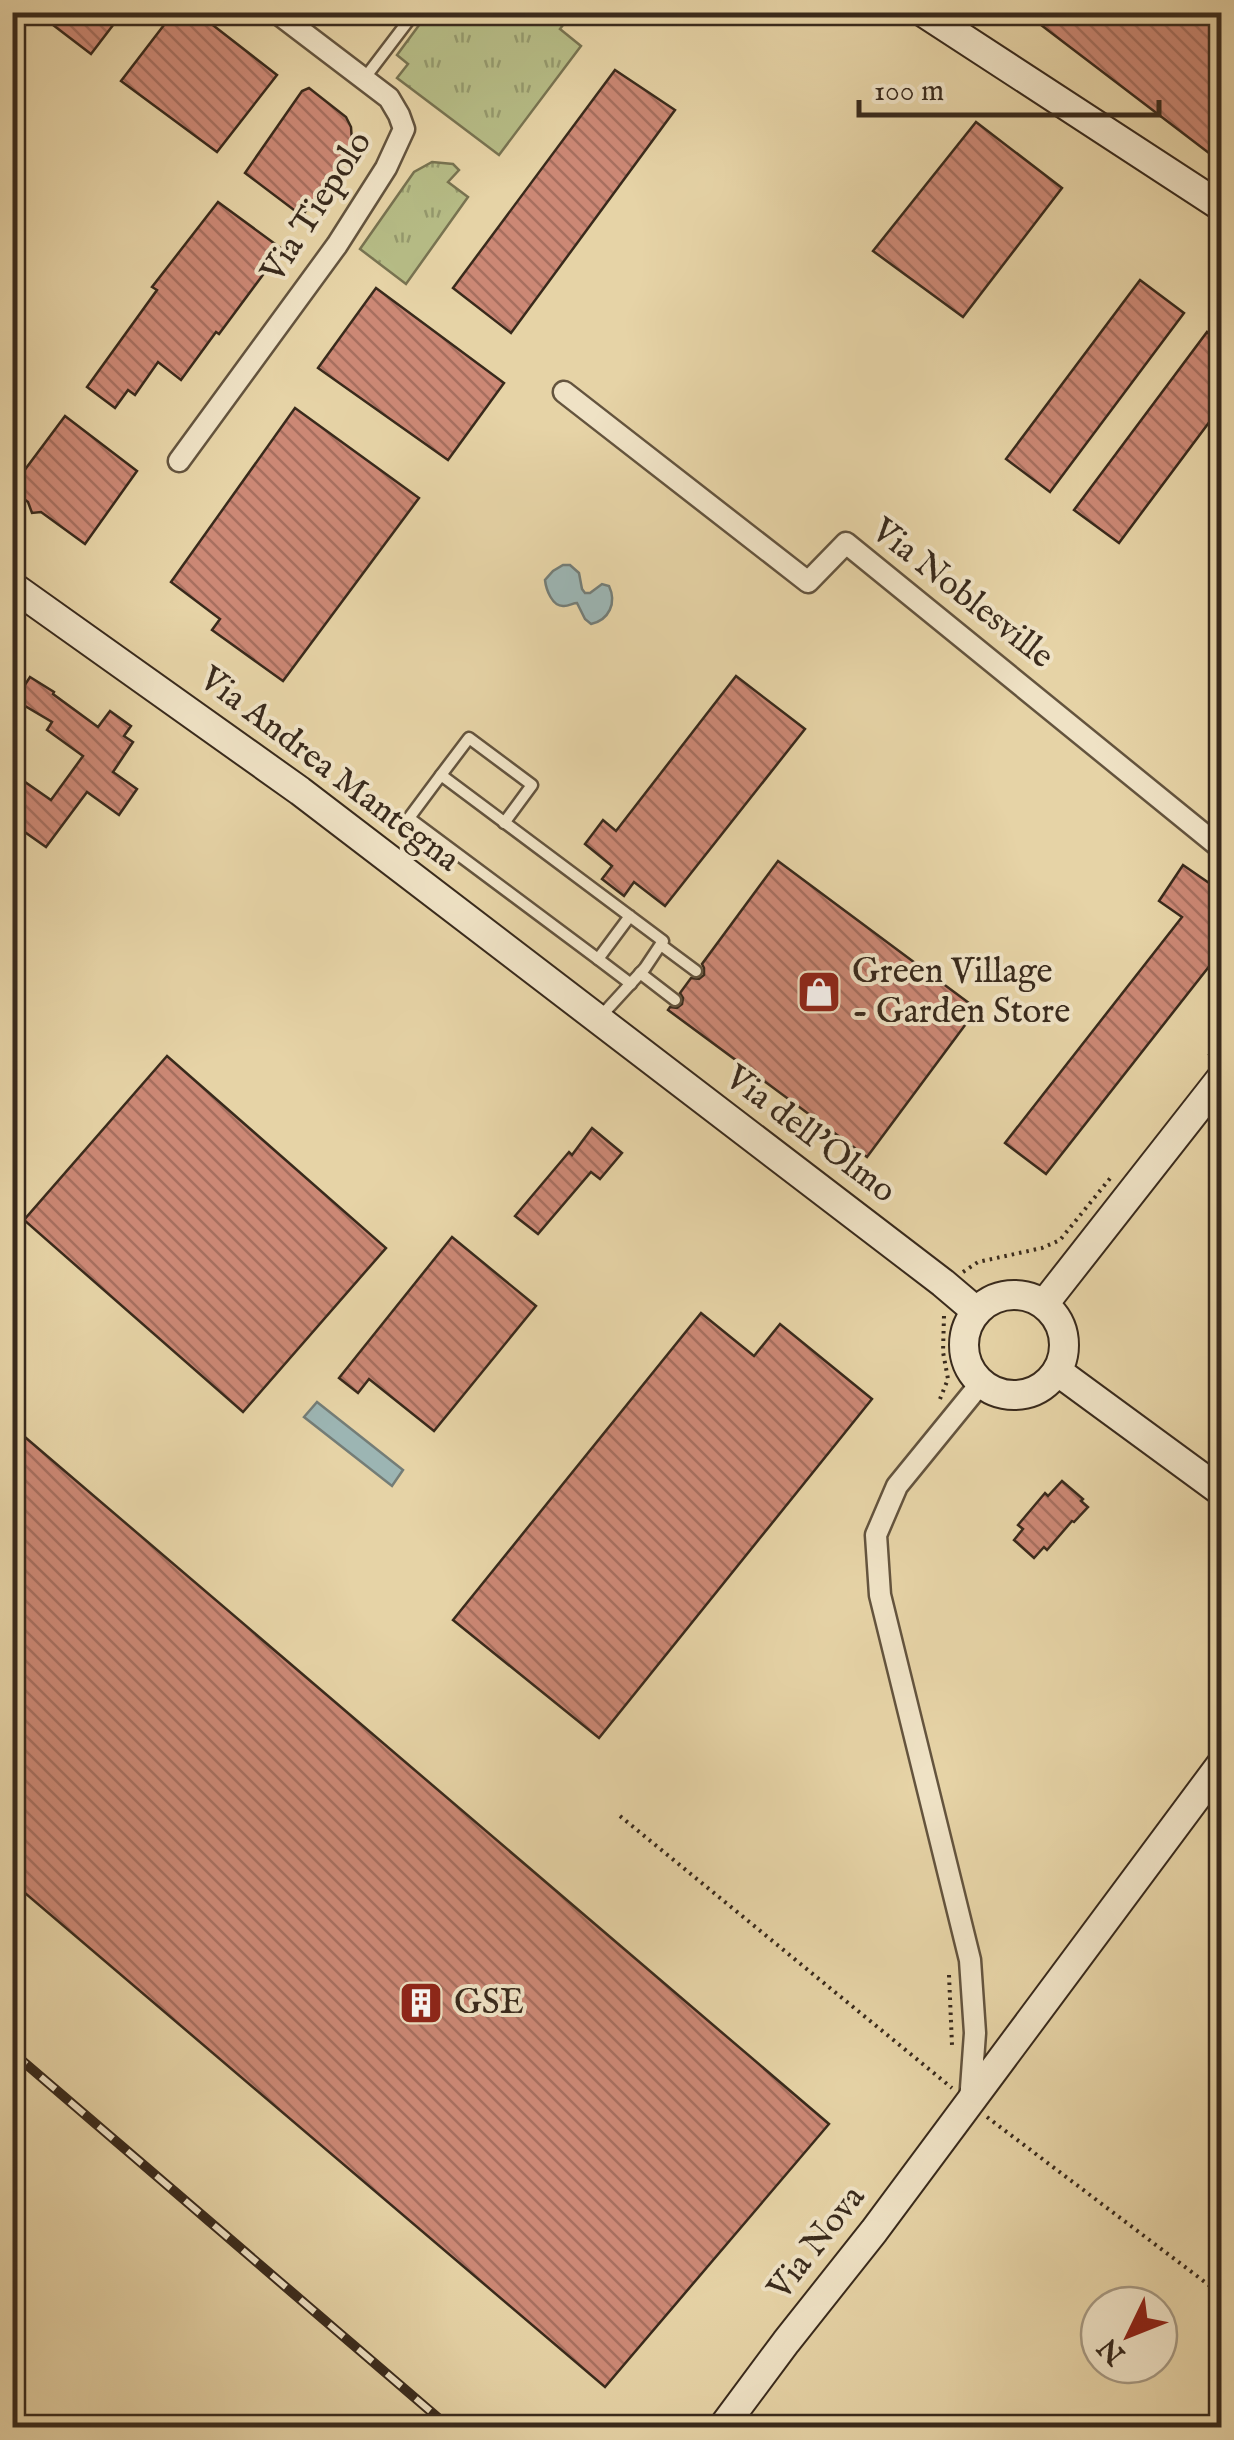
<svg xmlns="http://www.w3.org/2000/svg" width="1234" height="2440" font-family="'IM FELL English',serif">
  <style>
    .grass { fill: url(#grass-tufts); stroke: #787351; stroke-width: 2.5 }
    .water { fill: #9cb5b3; stroke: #747d77; stroke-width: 2.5 }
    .building { fill: url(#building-back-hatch); stroke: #392a1c; stroke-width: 2.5 }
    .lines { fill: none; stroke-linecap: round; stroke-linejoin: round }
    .lane-casing { stroke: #64543e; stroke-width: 15 }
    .street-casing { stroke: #64543e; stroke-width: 25 }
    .secondary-casing { stroke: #392a1c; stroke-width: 32 }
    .path { stroke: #392a1c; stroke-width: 4; stroke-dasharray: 2.5 5; stroke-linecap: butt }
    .lane { stroke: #efe2c5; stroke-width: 10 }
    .street { stroke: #efe2c5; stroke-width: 20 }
    .secondary { stroke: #efe2c5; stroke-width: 28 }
    .rail-casing { stroke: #392a1c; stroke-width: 10 }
    .rail { stroke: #efe2c5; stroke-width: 6; stroke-dasharray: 19; stroke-linecap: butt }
    .labels { text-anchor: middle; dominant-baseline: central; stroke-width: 8; stroke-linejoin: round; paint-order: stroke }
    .street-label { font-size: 35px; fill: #392a1c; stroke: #efe2c5 }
    .poi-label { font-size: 35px; fill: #392a1c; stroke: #efe2c5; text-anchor: start }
  </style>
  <defs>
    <pattern id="grass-tufts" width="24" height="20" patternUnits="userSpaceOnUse" patternTransform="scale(2.5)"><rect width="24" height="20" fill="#b6bc86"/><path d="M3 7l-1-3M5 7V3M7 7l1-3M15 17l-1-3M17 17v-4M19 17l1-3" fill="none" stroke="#95996d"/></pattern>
    <pattern id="building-back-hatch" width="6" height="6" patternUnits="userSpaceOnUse" patternTransform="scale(2.5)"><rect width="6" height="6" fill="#cc8875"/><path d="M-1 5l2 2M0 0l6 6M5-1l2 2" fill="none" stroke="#a76f5f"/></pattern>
  </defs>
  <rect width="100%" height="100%" fill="#e6d3a6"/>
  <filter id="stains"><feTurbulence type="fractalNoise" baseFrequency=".002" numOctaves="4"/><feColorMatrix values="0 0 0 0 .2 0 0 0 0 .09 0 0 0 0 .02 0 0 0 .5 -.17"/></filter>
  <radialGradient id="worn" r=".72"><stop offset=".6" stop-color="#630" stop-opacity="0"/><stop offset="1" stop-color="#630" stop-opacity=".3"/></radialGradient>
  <g class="grass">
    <path d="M 428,13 L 572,13 L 560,29 L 581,46 L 499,155 L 397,78 L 408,64 L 397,55 Z"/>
    <path d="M 432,162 L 453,164 L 459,170 L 448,182 L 468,197 L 406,284 L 360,249 L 414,172 Z"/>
  </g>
  <g class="water">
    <path d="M 563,565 L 570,565 L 579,573 L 582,589 L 585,593 L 590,593 L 602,584 L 609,586 C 617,603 609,620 591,624 L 585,619 L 577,603 C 573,603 569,606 564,606 C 552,607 546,589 545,580 L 553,571 Z"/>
    <path d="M 317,1402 L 403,1470 L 392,1486 L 304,1417 Z"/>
  </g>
  <g class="building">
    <path d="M 36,12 L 123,12 L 91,54 Z"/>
    <path d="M 174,12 L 196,12 L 277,75 L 217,152 L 121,81 Z"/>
    <path d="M 1024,12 L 1222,12 L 1222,163 Z"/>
    <path d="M 615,70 L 675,110 L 511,333 L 453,288 Z"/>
    <path d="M 309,88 L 346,117 L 351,127 L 352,142 L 347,157 L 302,216 L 245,173 L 302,91 Z"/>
    <path d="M 976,122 L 1062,188 L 963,317 L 873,251 Z"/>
    <path d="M 218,202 L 282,249 L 219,334 L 216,332 L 181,380 L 158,362 L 135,395 L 128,390 L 115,408 L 87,387 L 157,290 L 152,287 Z"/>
    <path d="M 1140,280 L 1184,313 L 1050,492 L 1006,459 Z"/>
    <path d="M 376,288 L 504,383 L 448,460 L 318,368 Z"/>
    <path d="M 1222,317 L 1222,405 L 1119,543 L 1074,510 L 1207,332 L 1209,334 Z"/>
    <path d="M 295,408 L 419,498 L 283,681 L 212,630 L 220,619 L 171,582 Z"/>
    <path d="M 65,416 L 137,471 L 85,544 L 41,512 L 32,513 L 28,502 L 12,490 L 12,487 Z"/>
    <path d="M 736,676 L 805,729 L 665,906 L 634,882 L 624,896 L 602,879 L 612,866 L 585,844 L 603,820 L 616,831 Z"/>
    <path d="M 30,677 L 54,692 L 53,694 L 98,727 L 110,711 L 131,726 L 124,736 L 133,742 L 113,772 L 137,789 L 119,815 L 87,792 L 46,847 L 12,823 L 12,773 L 51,800 L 83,756 L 47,730 L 52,722 L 15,700 Z"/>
    <path d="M 778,861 L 977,1009 L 867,1157 L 668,1010 L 670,1007 L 677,1008 L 682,1004 L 683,998 L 680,993 L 691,978 L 699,979 L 704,975 L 704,968 L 702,964 Z"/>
    <path d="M 1183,865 L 1222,892 L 1222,950 L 1046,1174 L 1005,1143 L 1182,917 L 1159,901 Z"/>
    <path d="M 167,1056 L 386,1248 L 243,1412 L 24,1220 Z"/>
    <path d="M 592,1128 L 622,1153 L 600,1179 L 591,1172 L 538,1234 L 515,1216 L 569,1152 L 572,1155 Z"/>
    <path d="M 452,1237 L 536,1306 L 434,1431 L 369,1379 L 358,1393 L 339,1378 Z"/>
    <path d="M 701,1313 L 754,1356 L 780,1324 L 872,1399 L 599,1738 L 453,1620 Z"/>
    <path d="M 12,1426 L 829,2124 L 605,2387 L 12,1882 Z"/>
    <path d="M 1062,1481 L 1083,1499 L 1081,1501 L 1088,1507 L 1074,1522 L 1072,1521 L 1047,1550 L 1044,1547 L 1034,1558 L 1014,1540 L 1023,1529 L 1018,1525 L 1045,1493 L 1048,1496 Z"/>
  </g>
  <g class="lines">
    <defs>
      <g id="lane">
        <path d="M 364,79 L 415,12"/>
        <path d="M 441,775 L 469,738 L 532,785 L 504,823"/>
        <path d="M 661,945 L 696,971"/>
        <path d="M 598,959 L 631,984"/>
        <path d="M 640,973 L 675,1000"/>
        <path d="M 601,1016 L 645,968 L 663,941 C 589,886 515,831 441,775 L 409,818 L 598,959 L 630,916"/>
      </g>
      <g id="street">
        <path d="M 564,392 L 808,582 L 846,543 L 1222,849"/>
        <path d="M 179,461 L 337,245 L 386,168 L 404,129 L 399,115 L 389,98 L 276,12"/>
        <path d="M 970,2102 L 975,2033 L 970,1960 L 880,1595 L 876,1535 L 897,1486 L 981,1383"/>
      </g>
      <g id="secondary">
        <path d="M 923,12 L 1222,207"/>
        <path d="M 12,586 L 300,791 L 943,1283 L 976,1311"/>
        <circle cx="1014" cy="1345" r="50"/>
        <path d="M 1044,1304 L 1222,1077"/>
        <path d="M 1057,1371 L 1222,1492"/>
        <path d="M 722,2428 L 786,2342 L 874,2231 L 1222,1763"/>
      </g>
    </defs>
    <use href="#lane" class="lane-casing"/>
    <use href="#street" class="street-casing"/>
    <use href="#secondary" class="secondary-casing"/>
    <g class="path">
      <path d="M 1209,1056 L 1222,1040"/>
      <path d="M 963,1272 L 978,1262 L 1042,1248 L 1060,1240 L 1112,1176"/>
      <path d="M 940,1399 L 948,1379 L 943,1352 L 944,1316"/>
      <path d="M 620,1816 L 952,2088"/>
      <path d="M 949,1975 L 952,2045"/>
      <path d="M 987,2117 L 1222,2295"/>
    </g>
    <use href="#lane" class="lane"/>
    <use href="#street" class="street"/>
    <use href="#secondary" class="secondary"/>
    <defs>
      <path id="rail" d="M 12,2052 L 450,2428"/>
    </defs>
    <use href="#rail" class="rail-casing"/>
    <use href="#rail" class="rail"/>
  </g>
  <defs>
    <symbol id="shop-square" viewBox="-11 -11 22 22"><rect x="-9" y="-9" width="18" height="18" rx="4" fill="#8f2418" stroke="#efe2c5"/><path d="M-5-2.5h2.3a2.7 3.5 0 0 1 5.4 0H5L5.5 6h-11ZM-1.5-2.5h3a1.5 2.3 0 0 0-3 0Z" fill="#fff"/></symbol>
    <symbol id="building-square" viewBox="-11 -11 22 22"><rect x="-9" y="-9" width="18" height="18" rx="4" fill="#8f2418" stroke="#efe2c5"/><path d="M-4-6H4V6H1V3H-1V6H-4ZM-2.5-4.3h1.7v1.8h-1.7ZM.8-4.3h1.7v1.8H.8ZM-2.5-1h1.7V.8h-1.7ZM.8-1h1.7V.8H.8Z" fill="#fff"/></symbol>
  </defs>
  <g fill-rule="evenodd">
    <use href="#shop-square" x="794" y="967" width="50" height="50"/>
    <use href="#building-square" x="396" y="1978" width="50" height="50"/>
  </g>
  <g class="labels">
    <g class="street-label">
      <text transform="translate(317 207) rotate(-57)">Via Tiepolo</text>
      <text transform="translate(962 594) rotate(38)">Via Noblesville</text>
      <text transform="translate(329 770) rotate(37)">Via Andrea Mantegna</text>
      <text transform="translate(810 1135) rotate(37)">Via dell'Olmo</text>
      <text transform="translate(817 2243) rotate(-52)">Via Nova</text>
    </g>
    <g class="poi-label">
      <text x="852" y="972">Green Village<tspan x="852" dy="40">- Garden Store</tspan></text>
      <text x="454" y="2003">GSE</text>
    </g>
  </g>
  <rect width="1234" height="2440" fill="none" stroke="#e6d3a6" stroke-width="50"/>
  <rect x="15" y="15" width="1204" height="2410" fill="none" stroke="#392a1c" stroke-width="5"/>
  <rect x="25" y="25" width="1184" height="2390" fill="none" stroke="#392a1c" stroke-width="2.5"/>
  <g transform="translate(1129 2335) rotate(227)"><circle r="48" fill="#efe2c5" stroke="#a69881" stroke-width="2.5"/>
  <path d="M0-8L18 38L0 25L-18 38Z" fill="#8f2418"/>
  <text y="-15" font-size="28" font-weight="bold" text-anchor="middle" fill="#392a1c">N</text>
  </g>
  <path d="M859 100v15h300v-15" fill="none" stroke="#392a1c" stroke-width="5"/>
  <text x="874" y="100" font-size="30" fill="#392a1c" stroke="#efe2c5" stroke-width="8" paint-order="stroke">100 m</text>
  <rect width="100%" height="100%" filter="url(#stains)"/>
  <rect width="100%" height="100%" fill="url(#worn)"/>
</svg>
